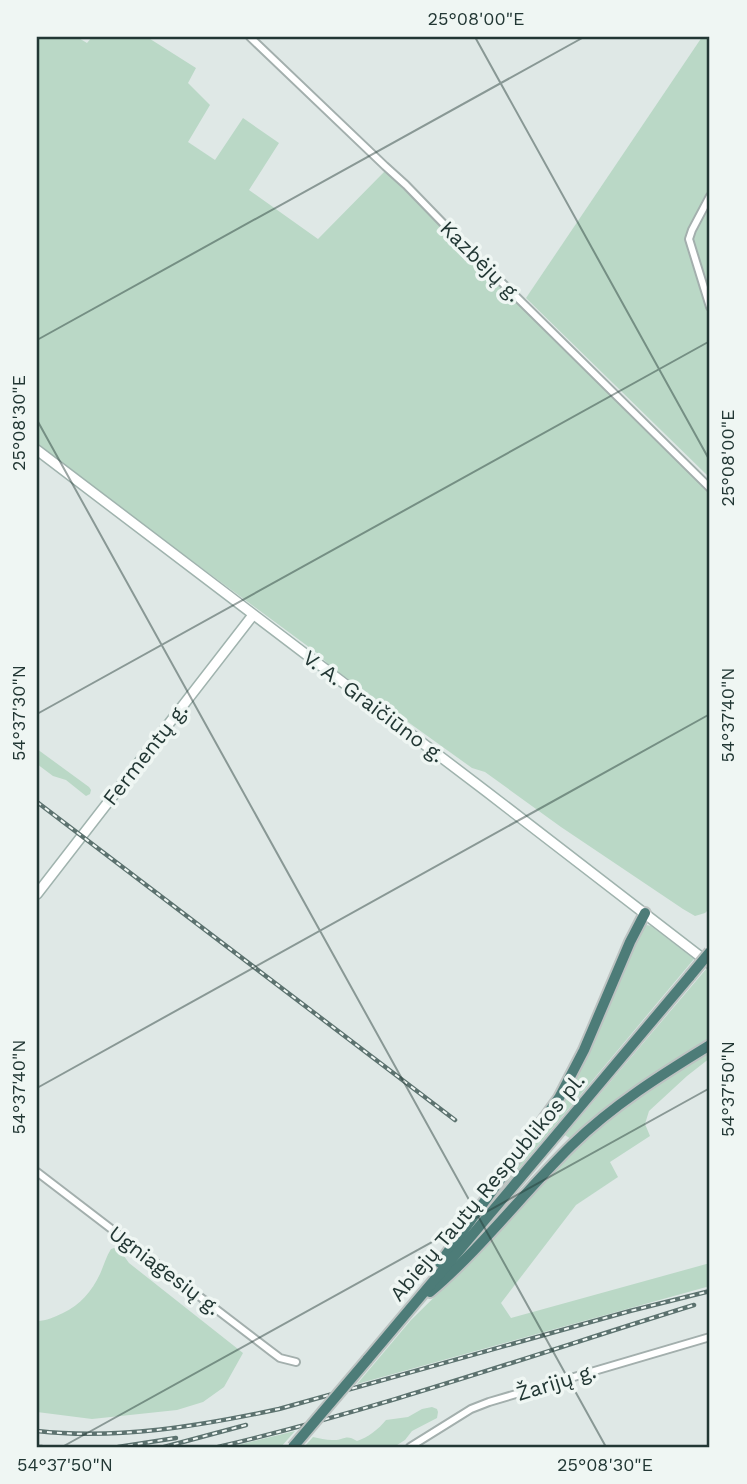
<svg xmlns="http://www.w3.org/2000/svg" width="747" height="1484" font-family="'Work Sans',sans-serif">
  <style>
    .green { fill: #bad8c6 }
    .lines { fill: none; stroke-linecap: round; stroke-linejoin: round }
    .minor-casing { stroke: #a3afad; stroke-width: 10 }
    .secondary-casing { stroke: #a0b3ae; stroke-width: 12 }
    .trunk-casing { stroke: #bdc3c2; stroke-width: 14 }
    .minor { stroke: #fff; stroke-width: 6 }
    .secondary { stroke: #fff; stroke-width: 9 }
    .trunk { stroke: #4d7c78; stroke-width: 10 }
    .rail-casing { stroke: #5c726f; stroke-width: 4.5 }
    .rail { stroke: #eff6f3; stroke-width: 2; stroke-dasharray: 5; stroke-linecap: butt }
    .trunk-bridge-casing { stroke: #bdc3c2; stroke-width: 14; stroke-linecap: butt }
    .trunk-bridge { stroke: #4d7c78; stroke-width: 10 }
    .ticks { fill: none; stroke: #223734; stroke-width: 2; stroke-opacity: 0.45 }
    .labels { text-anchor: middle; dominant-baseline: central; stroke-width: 7; stroke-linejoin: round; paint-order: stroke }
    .street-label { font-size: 21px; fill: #223734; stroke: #eff6f3 }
    .neatline { fill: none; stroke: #223734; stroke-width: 2.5 }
    .ticks-label { font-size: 18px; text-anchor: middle; fill: #223734 }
  </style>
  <rect width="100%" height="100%" fill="#dfe8e6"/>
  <g class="green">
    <path d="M 37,37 L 77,37 L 87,43 L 92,37 L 147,37 L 196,68 L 188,83 L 210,105 L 188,142 L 215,160 L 243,118 L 279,143 L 249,190 L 318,239 L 385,171 L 710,493 L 710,908 L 705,913 L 695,916 L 683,909 L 561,827 L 485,772 L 472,768 L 330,666 L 317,653 L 153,532 L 37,443 Z"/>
    <path d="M 702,37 L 710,37 L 710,478 L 526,298 Z"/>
    <path d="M 37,749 L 89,787 L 91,790 L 90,794 L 86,796 L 66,780 L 53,776 L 37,764 Z"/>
    <path d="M 647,925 L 651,926 L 694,959 L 500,1191 L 498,1190 L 555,1112 L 576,1077 L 590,1048 L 640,929 Z"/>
    <path d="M 707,968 L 710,971 L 710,1037 L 625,1094 L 571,1139 L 565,1135 Z"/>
    <path d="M 710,1048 L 710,1058 L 687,1076 L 649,1111 L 645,1124 L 650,1136 L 610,1162 L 618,1177 L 576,1205 L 501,1303 L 511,1318 L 710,1263 L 710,1286 L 357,1384 L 411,1320 L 465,1267 L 563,1160 L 614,1113 Z"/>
    <path d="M 114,1248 L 121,1252 L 129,1263 L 243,1353 L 224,1387 L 203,1402 L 177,1410 L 92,1419 L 37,1412 L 37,1321 C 47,1321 54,1317 63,1313 C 80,1305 92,1291 100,1274 C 104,1265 106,1257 111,1249 Z"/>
    <path d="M 432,1407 L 437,1409 L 438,1412 L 437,1418 L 412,1431 L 405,1440 L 394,1447 L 304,1447 L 313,1437 C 319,1438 326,1440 332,1440 C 344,1441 345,1433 357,1441 C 367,1438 379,1429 386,1420 L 408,1417 L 422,1409 Z"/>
    <path d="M 295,1431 L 281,1447 L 230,1447 Z"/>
  </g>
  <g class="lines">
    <defs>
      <g id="minor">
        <path d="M 250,37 L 385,166 L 406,185 L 470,251 L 710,488"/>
        <path d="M 710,196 L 692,230 L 689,239 L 710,307"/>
        <path d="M 37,1172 L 272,1352 L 280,1358 L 296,1362"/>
        <path d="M 410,1447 L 471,1409 L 489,1402 L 710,1337"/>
      </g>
      <g id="secondary">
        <path d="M 37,450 L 487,792 L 710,964"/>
        <path d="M 37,894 L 253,615"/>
      </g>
      <g id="trunk">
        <path d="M 440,1263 L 559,1098 L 584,1050 L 630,942 L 645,913"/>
        <path d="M 430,1292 C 481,1249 524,1192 572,1145 C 613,1105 661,1075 710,1045"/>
        <path d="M 367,1360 L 690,976"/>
      </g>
    </defs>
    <use href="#minor" class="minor-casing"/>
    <use href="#secondary" class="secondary-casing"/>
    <use href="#trunk" class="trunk-casing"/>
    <use href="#minor" class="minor"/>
    <use href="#secondary" class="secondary"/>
    <use href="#trunk" class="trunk"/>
    <defs>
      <g id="rail">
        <path d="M 37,802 L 455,1120"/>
        <path d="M 37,1431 C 117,1440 200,1426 279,1409 L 630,1311 L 710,1291"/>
        <path d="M 37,1447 L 42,1447"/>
        <path d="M 118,1447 L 176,1438"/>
        <path d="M 164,1447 L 246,1425"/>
        <path d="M 218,1447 C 379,1409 536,1354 694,1305"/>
      </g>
    </defs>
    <use href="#rail" class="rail-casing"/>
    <use href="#rail" class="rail"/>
    <defs>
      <g id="trunk-bridge">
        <path d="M 690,976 L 710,952"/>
        <path d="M 293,1447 L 367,1360"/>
      </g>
    </defs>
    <use href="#trunk-bridge" class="trunk-bridge-casing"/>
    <use href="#trunk-bridge" class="trunk-bridge"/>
  </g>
  <path class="ticks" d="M 475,37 L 710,461M 37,340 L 584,37M 37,420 L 606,1447M 37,714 L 710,341M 37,1088 L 710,714M 62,1447 L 710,1088"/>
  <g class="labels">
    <g class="street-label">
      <text transform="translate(481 261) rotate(45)">Kazbėjų g.</text>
      <text transform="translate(374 706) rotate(37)">V. A. Graičiūno g.</text>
      <text transform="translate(145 754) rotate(-52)">Fermentų g.</text>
      <text transform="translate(487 1187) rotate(-50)">Abiejų Tautų Respublikos pl.</text>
      <text transform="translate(165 1270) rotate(37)">Ugniagesių g.</text>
      <text transform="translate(556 1382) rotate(-17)">Žarijų g.</text>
    </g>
  </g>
  <rect width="747" height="1484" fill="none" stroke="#eff6f3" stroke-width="77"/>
  <rect x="38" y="38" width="670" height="1408" class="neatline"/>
  <g class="ticks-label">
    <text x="476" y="25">25°08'00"E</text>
    <text transform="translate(19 423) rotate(-90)" y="6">25°08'30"E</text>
    <text transform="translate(728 458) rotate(-90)" y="6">25°08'00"E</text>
    <text transform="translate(19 713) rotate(-90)" y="6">54°37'30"N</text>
    <text transform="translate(728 715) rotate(-90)" y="6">54°37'40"N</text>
    <text transform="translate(19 1087) rotate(-90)" y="6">54°37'40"N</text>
    <text transform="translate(728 1089) rotate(-90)" y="6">54°37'50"N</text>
    <text x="65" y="1471">54°37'50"N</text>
    <text x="605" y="1471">25°08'30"E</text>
  </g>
</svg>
